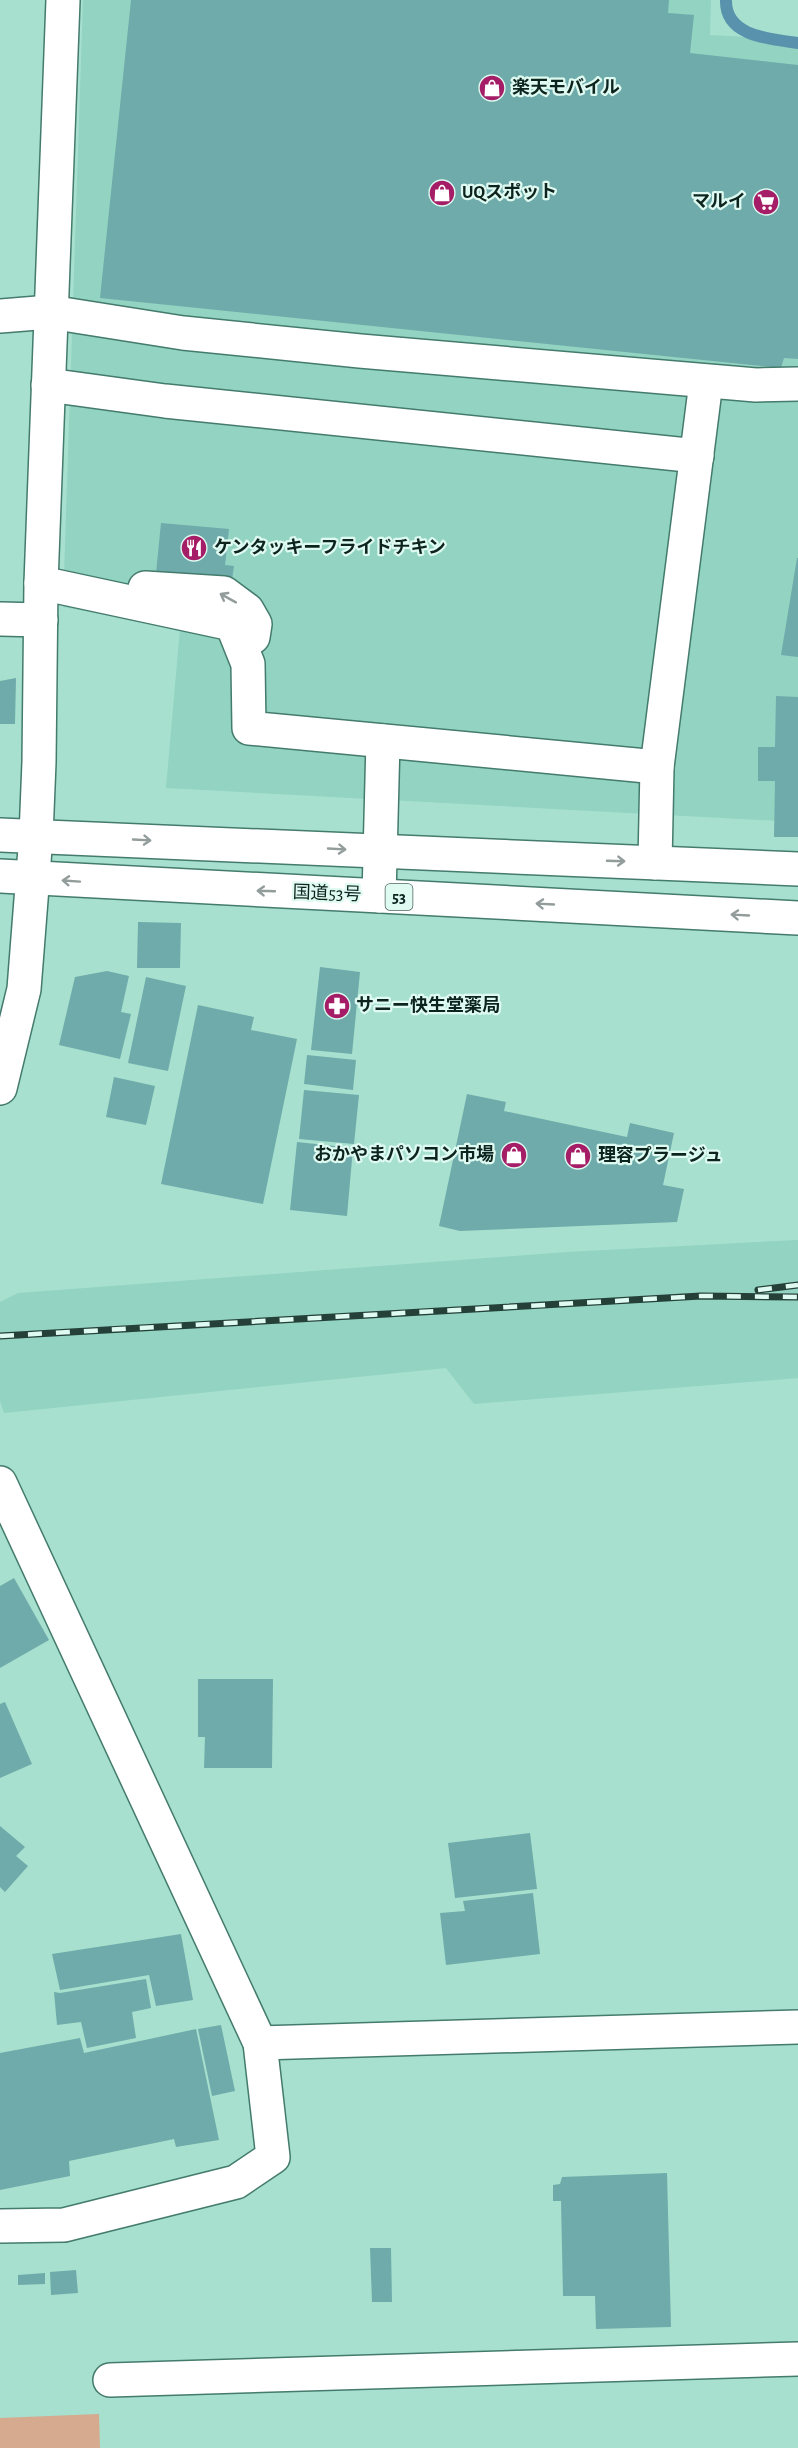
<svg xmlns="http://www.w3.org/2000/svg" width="798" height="2448" font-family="'Alegreya Sans','Noto Sans JP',sans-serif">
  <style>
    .built { fill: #92d3c1 }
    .garden { fill: #d5aa8e }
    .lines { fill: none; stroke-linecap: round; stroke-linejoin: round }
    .stream { stroke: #5892ad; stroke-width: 12 }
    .building { fill: #6fabaa }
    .minor-casing { stroke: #447b6c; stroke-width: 36 }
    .highway-casing { stroke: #447b6c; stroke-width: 36 }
    .minor { stroke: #fff; stroke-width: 33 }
    .highway { stroke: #fff; stroke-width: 33 }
    .rail-casing { stroke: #244038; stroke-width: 7 }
    .rail { stroke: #defaf1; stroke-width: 4.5; stroke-dasharray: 14; stroke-linecap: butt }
    .oneway { stroke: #929c9a }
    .labels { text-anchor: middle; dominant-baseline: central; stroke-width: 4.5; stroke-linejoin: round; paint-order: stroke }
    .shield { fill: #defaf1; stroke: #4c645d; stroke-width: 1.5 }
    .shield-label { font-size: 16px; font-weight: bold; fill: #0d241e }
    .poi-label { font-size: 18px; font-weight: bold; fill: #0d241e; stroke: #defaf1; text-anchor: start }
    .street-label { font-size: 18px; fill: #0d241e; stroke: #defaf1 }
  </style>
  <rect width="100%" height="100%" fill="#a7e0ce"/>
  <g class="built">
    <path d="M 83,0 L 711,0 L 710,35 L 798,40 L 798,822 L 166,788 L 180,629 L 63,607 Z"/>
    <path d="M 798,1240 L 798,1378 L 474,1404 L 446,1368 L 4,1413 L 0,1401 L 0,1302 L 18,1293 L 567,1252 Z"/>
  </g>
  <path class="garden" d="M 99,2414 L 100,2448 L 0,2448 L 0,2418 Z"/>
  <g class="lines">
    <path class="stream" d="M 726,0 C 725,37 771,39 798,43"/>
  </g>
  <g class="building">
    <path d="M 131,0 L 669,0 L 668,13 L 694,15 L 690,53 L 798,65 L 798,359 L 784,358 L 781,368 L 100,298 Z"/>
    <path d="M 161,523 L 229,529 L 225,565 L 234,566 L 232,580 L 156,573 Z"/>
    <path d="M 797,558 L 798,558 L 798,657 L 781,655 Z"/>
    <path d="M 16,678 L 15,724 L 0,724 L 0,681 Z"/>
    <path d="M 776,696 L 798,697 L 798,837 L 774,837 L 775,781 L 758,781 L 758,747 L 775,747 Z"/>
    <path d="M 138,922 L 181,923 L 180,968 L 137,968 Z"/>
    <path d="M 320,967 L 360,972 L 352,1054 L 311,1050 Z"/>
    <path d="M 107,971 L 129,976 L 121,1012 L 131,1014 L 120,1059 L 59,1045 L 75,977 Z"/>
    <path d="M 146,977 L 186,986 L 168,1071 L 128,1063 Z"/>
    <path d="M 198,1005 L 254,1017 L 251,1030 L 297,1039 L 263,1204 L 161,1184 Z"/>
    <path d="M 307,1055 L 356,1060 L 353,1090 L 304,1084 Z"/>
    <path d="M 114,1077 L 155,1086 L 146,1125 L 106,1117 Z"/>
    <path d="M 304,1090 L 359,1095 L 354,1144 L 299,1139 Z"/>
    <path d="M 467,1094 L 506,1102 L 504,1111 L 627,1137 L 630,1123 L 674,1133 L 663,1185 L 684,1189 L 677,1222 L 460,1231 L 439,1226 Z"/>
    <path d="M 297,1142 L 353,1148 L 347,1216 L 290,1210 Z"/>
    <path d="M 14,1578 L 49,1640 L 0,1668 L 0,1586 Z"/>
    <path d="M 198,1679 L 273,1679 L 272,1768 L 204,1768 L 205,1737 L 198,1737 Z"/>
    <path d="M 5,1702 L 32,1764 L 0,1778 L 0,1704 Z"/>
    <path d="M 0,1826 L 25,1847 L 16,1856 L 28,1866 L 5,1892 L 0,1887 Z"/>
    <path d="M 530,1833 L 537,1889 L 455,1898 L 448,1843 Z"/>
    <path d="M 533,1893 L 540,1954 L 446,1965 L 440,1913 L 465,1911 L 463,1901 Z"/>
    <path d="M 181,1934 L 193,2000 L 156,2006 L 149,1975 L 60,1990 L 52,1954 Z"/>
    <path d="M 146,1979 L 151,2008 L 132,2012 L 136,2038 L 87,2048 L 81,2022 L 57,2025 L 54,1992 L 60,1993 Z"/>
    <path d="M 221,2025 L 235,2091 L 212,2096 L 198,2029 Z"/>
    <path d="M 196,2029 L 219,2140 L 176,2147 L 174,2139 L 69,2161 L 70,2176 L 0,2190 L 0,2053 L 80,2038 L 84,2053 Z"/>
    <path d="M 667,2173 L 671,2327 L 596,2329 L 595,2296 L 563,2296 L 561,2201 L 553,2201 L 553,2185 L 560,2184 L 562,2177 Z"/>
    <path d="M 370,2248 L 391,2248 L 392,2302 L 372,2302 Z"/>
    <path d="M 76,2270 L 78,2293 L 51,2295 L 50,2272 Z"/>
    <path d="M 45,2273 L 45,2284 L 18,2285 L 18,2275 Z"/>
  </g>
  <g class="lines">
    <defs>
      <g id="minor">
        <path d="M 0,316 L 50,312 L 183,333 L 360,351 L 756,385 L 798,384"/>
        <path d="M 48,385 L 165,401 L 697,456"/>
        <path d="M 41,583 L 232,624 L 248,664 L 249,728 L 657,767 L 706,382"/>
        <path d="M 145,588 L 224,593 L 247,610 L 255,624 L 253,637"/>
        <path d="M 0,619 L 41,620"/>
        <path d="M 655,863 L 657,767"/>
        <path d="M 379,896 L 383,741"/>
        <path d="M 0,1088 L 24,989 L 36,836 L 39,762 L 41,583 L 63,0"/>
        <path d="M 0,1483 L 260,2043 L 273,2157 L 236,2182 L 64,2225 L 0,2226"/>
        <path d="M 260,2043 L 798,2027"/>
        <path d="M 110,2380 L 798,2359"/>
      </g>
      <g id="highway">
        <path d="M 0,835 L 798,869"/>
        <path d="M 0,876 L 798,918"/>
      </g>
    </defs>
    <use href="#minor" class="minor-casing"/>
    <use href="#highway" class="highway-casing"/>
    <use href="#minor" class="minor"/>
    <use href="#highway" class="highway"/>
    <defs>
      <g id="rail">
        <path d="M 758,1290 L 798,1285"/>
        <path d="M 0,1336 L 701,1296 L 798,1297"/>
      </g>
    </defs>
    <use href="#rail" class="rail-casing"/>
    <use href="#rail" class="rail"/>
  </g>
  <defs><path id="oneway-shaft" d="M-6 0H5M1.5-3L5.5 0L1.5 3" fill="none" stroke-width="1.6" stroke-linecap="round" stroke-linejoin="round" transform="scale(1.5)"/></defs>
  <g class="oneway">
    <use href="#oneway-shaft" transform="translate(228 598) rotate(-151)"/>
    <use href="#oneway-shaft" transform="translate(142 840) rotate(3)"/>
    <use href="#oneway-shaft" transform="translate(337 849) rotate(3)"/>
    <use href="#oneway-shaft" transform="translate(616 861) rotate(2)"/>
    <use href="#oneway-shaft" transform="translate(71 881) rotate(-176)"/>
    <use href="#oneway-shaft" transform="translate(266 891) rotate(-178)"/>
    <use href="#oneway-shaft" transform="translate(545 904) rotate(-177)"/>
    <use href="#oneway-shaft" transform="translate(740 915) rotate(-177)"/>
  </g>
  <defs>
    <symbol id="shop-disc" viewBox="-11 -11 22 22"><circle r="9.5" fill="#a51d66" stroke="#defaf1"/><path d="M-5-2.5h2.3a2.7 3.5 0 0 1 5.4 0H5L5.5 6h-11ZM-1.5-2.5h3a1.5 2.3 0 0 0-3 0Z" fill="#fff"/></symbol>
    <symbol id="supermarket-disc" viewBox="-11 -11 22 22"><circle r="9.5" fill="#a51d66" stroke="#defaf1"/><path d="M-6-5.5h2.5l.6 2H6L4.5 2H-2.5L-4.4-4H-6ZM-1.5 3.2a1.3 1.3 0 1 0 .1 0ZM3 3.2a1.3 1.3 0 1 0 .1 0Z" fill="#fff"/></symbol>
    <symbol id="restaurant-disc" viewBox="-11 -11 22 22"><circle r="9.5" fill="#a51d66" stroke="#defaf1"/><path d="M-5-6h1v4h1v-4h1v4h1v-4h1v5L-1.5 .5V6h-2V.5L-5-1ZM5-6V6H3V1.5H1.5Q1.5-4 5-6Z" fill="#fff"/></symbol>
    <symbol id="pharmacy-disc" viewBox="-11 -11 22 22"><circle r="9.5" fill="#a51d66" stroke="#defaf1"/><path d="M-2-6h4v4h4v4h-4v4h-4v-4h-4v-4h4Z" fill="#fff"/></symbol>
  </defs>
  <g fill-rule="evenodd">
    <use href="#shop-disc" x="477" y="73" width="30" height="30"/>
    <use href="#shop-disc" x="427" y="178" width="30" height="30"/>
    <use href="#supermarket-disc" x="751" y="187" width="30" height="30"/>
    <use href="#restaurant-disc" x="179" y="533" width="30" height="30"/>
    <use href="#pharmacy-disc" x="322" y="991" width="30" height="30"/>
    <use href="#shop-disc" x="499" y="1140" width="30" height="30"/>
    <use href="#shop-disc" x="563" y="1141" width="30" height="30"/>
  </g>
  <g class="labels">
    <rect class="shield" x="385.5" y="884" width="27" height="26" rx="4.5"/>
    <g class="shield-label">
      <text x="399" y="897">53</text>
    </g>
    <g class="poi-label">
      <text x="512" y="88">楽天モバイル</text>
      <text x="462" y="193">UQスポット</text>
      <text x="746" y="202" text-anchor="end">マルイ</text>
      <text x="214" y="548">ケンタッキーフライドチキン</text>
      <text x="356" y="1006">サニー快生堂薬局</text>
      <text x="494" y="1155" text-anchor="end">おかやまパソコン市場</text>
      <text x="598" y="1156">理容プラージュ</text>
    </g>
    <g class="street-label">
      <text transform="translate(327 894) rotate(2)">国道53号</text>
    </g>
  </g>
</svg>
